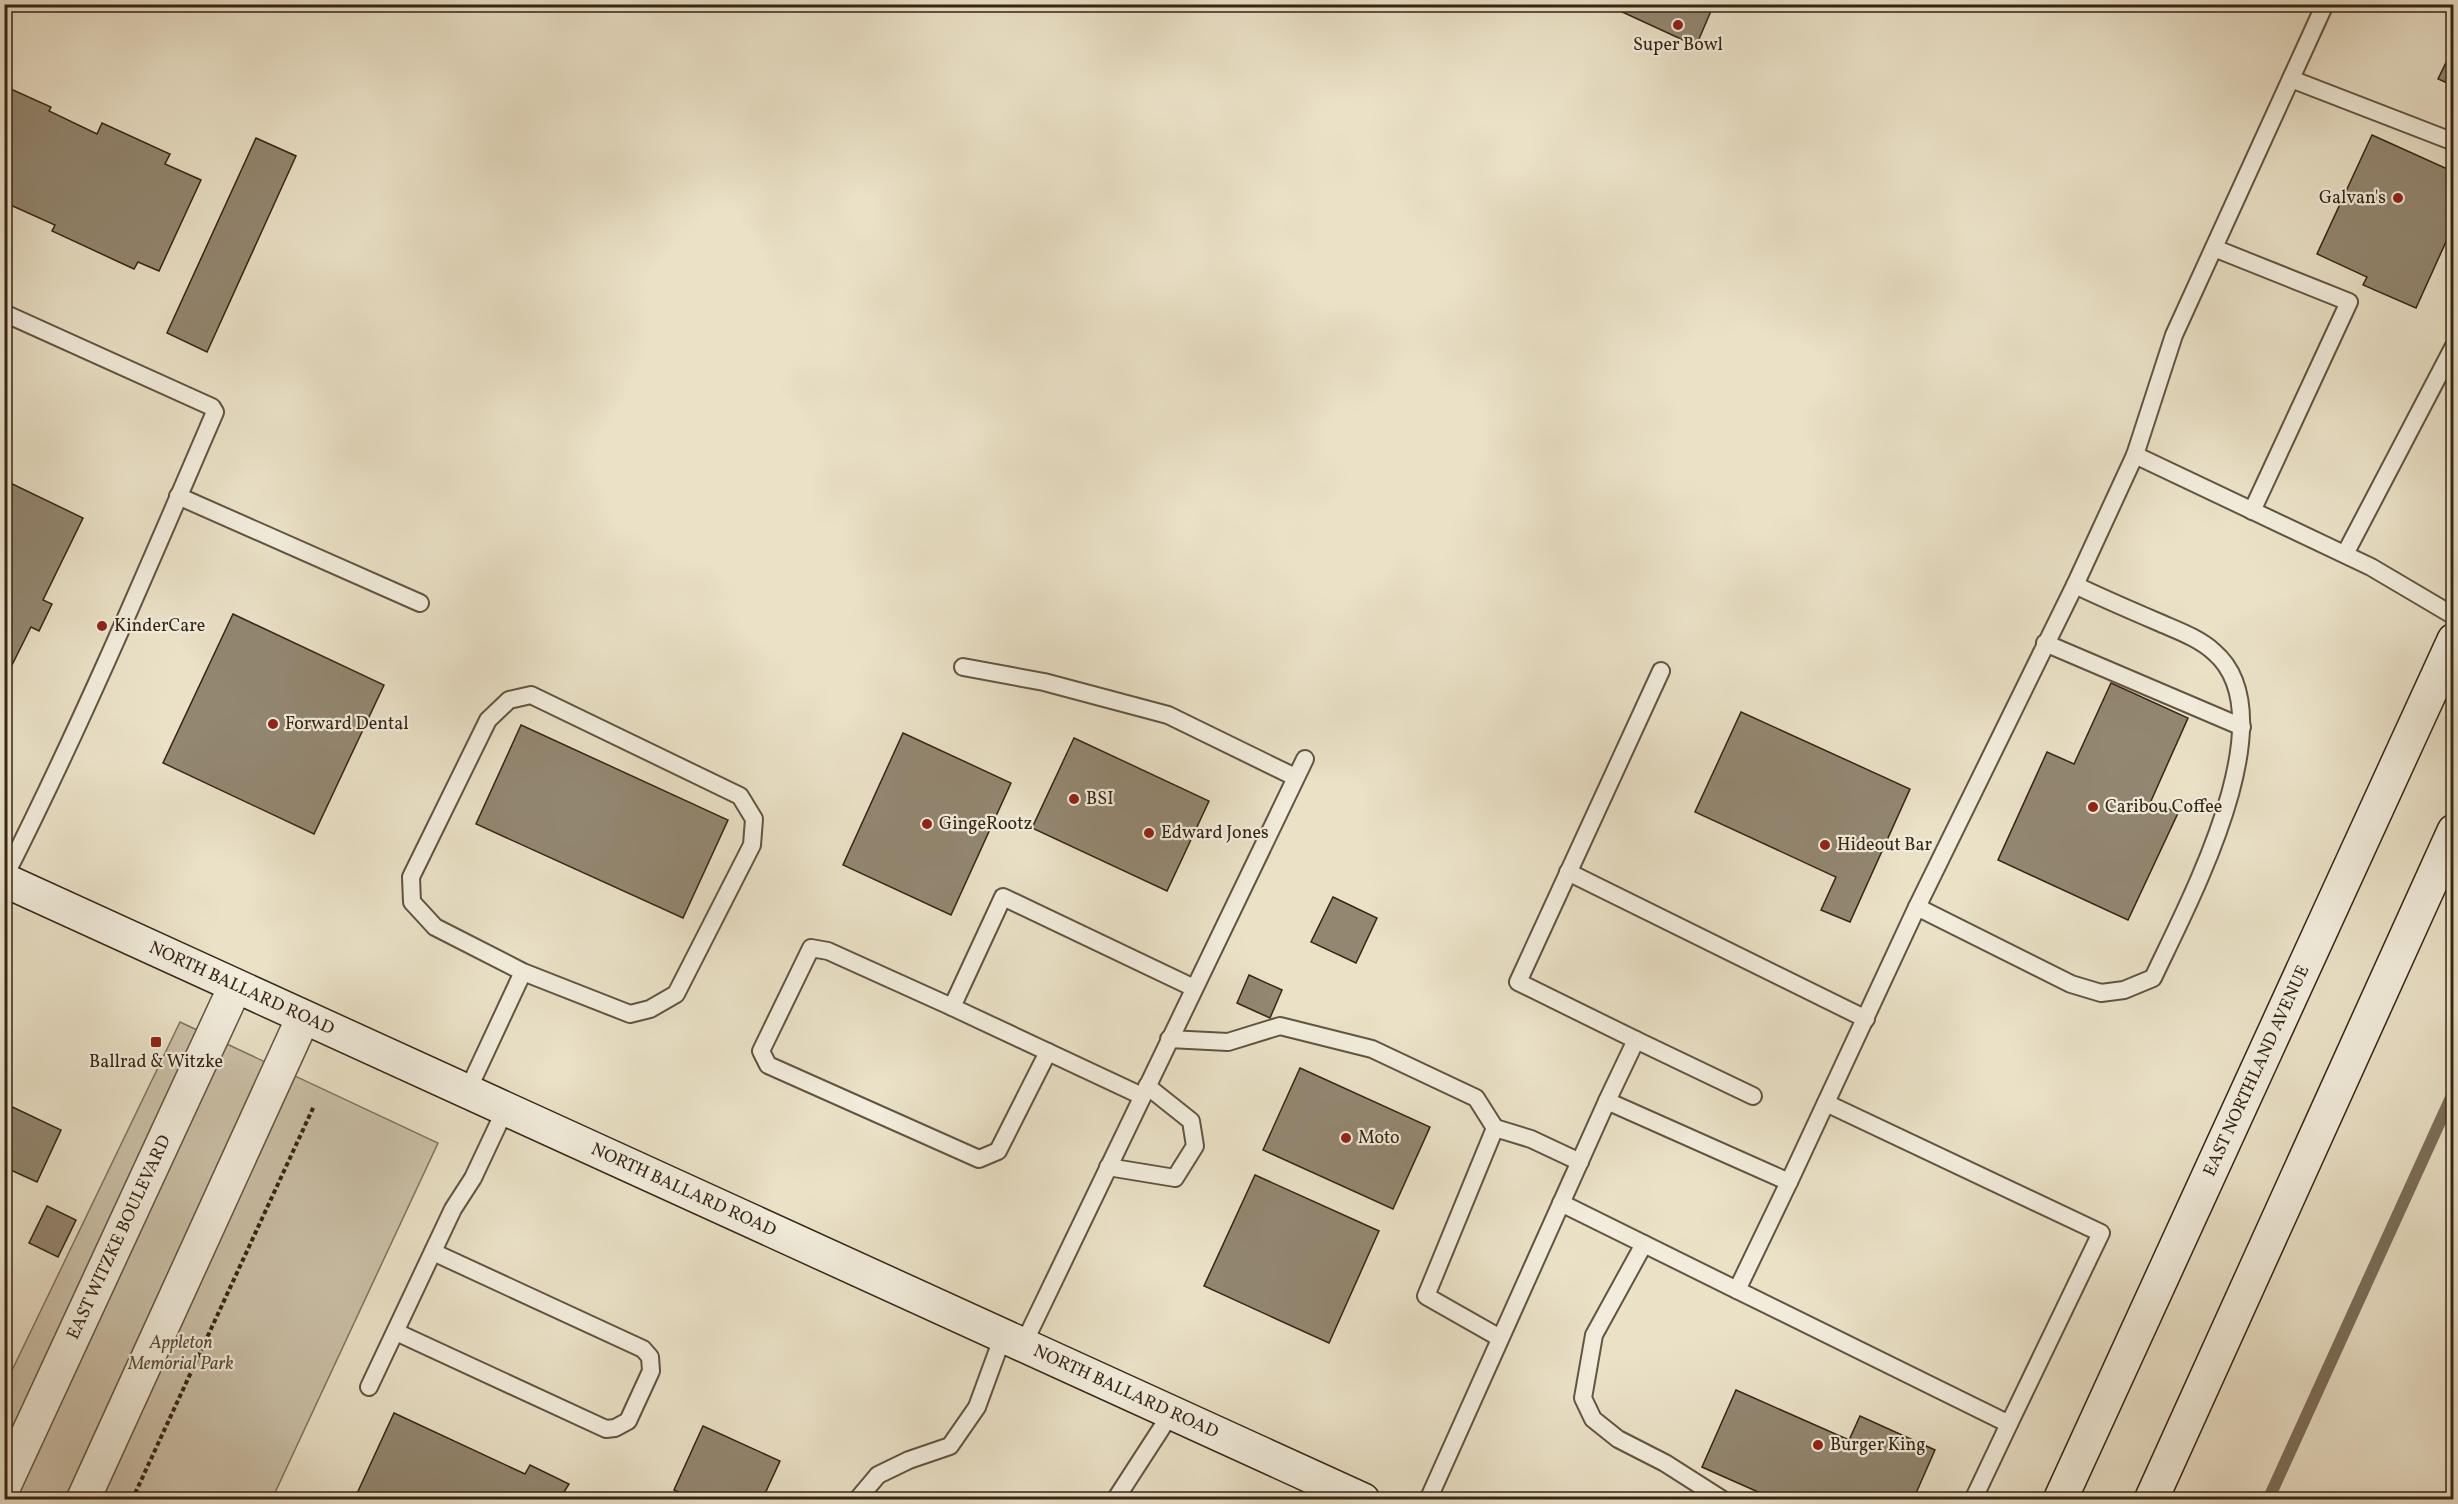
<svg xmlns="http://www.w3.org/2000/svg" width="2458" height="1504" font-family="Vollkorn,serif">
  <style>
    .green { fill: #cbc1a9; stroke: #80735e; stroke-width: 1.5 }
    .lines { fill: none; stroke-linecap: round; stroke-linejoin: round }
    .stream { stroke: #7c6f5b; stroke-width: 12 }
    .building { fill: #938771; stroke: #352514; stroke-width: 1.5 }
    .lane-casing { stroke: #625441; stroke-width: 20 }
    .street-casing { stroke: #625441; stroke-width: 36 }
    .secondary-casing { stroke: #352514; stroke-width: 36 }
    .path { stroke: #352514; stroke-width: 4; stroke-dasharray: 4.5 3; stroke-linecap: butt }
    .lane { stroke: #f1ecdb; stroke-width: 16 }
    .street { stroke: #f1ecdb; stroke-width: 33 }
    .secondary { stroke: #f1ecdb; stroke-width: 33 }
    .poi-dot { fill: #8f2418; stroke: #f1ecdb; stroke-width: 2 }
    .labels { text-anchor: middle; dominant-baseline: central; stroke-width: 4.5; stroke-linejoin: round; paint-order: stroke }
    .poi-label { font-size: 18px; fill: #352514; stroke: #f1ecdb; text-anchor: start }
    .street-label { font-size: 18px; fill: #352514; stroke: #f1ecdb }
    .park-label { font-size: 18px; font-style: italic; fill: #5a4c39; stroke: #f1ecdb }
  </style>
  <rect width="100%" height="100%" fill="#eae1c7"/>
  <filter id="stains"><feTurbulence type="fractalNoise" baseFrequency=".00333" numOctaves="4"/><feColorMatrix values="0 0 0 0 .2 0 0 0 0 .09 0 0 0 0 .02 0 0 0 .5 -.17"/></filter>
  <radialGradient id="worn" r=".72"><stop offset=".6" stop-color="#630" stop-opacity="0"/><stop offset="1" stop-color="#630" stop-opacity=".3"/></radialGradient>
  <path class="green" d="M 180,1022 L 438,1143 L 272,1499 L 5,1499 L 4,1387 Z"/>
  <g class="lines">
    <path class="stream" d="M 2268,1500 L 2454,1091"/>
  </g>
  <g class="building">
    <path d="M 1605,4 L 1714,4 L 1696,46 Z"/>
    <path d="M 2454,46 L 2454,86 L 2438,79 Z"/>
    <path d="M 4,86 L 51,107 L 49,111 L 97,134 L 102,123 L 170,154 L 165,164 L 201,180 L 159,271 L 138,262 L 134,269 L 52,231 L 55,225 L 6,203 L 4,206 Z"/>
    <path d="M 2372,135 L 2454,172 L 2454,224 L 2416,308 L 2363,285 L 2367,277 L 2317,254 Z"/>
    <path d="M 256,138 L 296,156 L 207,352 L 167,333 Z"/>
    <path d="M 4,480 L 83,518 L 43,600 L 52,604 L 39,631 L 31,627 L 4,681 Z"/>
    <path d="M 233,614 L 384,685 L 314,834 L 163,763 Z"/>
    <path d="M 2111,683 L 2188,718 L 2151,801 L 2178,813 L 2128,920 L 1998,860 L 2047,752 L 2074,764 Z"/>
    <path d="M 1741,712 L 1910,789 L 1850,922 L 1821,910 L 1836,877 L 1695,812 Z"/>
    <path d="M 521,725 L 728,820 L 683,918 L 476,824 Z"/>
    <path d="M 903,733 L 1011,783 L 951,915 L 843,865 Z"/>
    <path d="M 1074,738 L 1209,801 L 1167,891 L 1032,828 Z"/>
    <path d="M 1333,897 L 1377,918 L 1356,963 L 1311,942 Z"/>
    <path d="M 1249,975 L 1282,990 L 1270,1018 L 1237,1003 Z"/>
    <path d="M 1300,1068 L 1430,1127 L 1393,1209 L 1263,1150 Z"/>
    <path d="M 4,1103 L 61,1130 L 37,1182 L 4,1167 Z"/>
    <path d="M 1255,1175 L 1379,1231 L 1329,1343 L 1204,1286 Z"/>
    <path d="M 47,1206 L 76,1220 L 58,1257 L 29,1243 Z"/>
    <path d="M 1736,1390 L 1849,1440 L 1860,1416 L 1935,1450 L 1913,1500 L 1776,1500 L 1702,1467 Z"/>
    <path d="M 394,1413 L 525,1474 L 530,1465 L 569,1484 L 564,1492 L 580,1500 L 354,1500 Z"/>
    <path d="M 703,1426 L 780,1461 L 762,1500 L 695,1500 L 674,1490 Z"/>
  </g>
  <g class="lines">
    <defs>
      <g id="lane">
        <path d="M 2291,79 L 2454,142"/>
        <path d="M 2214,248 L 2349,302 L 2252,511"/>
        <path d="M 4,313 L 212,407 L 215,412 C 148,568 81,726 4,878"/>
        <path d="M 2135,455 L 2371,567 L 2454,616"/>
        <path d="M 178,496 L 420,603"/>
        <path d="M 2345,554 L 2454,346"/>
        <path d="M 2045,643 L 2242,727"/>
        <path d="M 963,667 L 1044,682 L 1168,715 L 1295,777"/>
        <path d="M 1568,872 L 1866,1019"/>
        <path d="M 1917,907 L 2071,984 L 2101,993 L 2124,990 L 2153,978 C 2186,907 2290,717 2214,652 C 2199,638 2176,630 2158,622 C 2130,610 2102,598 2075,585"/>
        <path d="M 952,1007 L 828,951 L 811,948 L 761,1051 L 768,1065 L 979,1159 L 998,1151 L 1048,1052"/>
        <path d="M 1169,1039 L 1228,1042 L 1280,1026 L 1372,1049 L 1476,1098 L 1495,1128"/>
        <path d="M 1636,1040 L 1753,1096"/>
        <path d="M 467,1092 L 523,972 L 435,927 L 412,902 L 411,877 L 488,720 L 509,700 L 531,695 L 740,796 L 754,819 L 752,845 L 676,994 L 650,1009 L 630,1014 L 523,972"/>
        <path d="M 1142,1096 L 952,1007 L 1003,897 L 1194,988"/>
        <path d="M 1607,1101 L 1636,1040 L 1518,982 L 1661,671"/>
        <path d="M 1108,1167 L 1175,1178 L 1195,1146 L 1191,1121 L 1147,1086"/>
        <path d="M 1561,1203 L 1737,1290 L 1789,1182"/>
        <path d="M 1644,1244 L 1594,1335 L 1583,1398 L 1593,1419 L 1618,1439 L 1665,1463 L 1723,1500"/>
        <path d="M 1737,1290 L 2009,1424 L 2101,1233 L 1826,1103"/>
        <path d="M 396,1332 L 606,1429 L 615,1428 L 628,1421 L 651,1371 L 650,1357 L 643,1349 L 433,1252"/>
        <path d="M 1500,1338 L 1426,1296 L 1495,1128 L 1531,1139 L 1580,1162"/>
        <path d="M 1023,1345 L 1305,759"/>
        <path d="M 369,1387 L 453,1209 L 473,1178 L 505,1110"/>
        <path d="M 857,1500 L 878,1475 L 909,1460 L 950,1446 L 977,1407 L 1003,1336"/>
        <path d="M 1115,1500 L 1172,1412"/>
        <path d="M 1428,1500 L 1607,1101 L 1789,1182 L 1917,907 L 2075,585 L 2135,455 L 2174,335 L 2325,4"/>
        <path d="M 1973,1500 L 2009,1424"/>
      </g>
      <g id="street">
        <path id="s1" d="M 4,1486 L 235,987"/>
        <path d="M 83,1500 L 303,1018"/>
      </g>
      <g id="secondary">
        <path id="s2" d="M 4,880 L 1363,1500"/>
        <path id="s3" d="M 2060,1500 L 2454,640"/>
        <path d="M 2151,1500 L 2454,831"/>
      </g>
    </defs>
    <use href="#lane" class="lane-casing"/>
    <use href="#street" class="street-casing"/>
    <use href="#secondary" class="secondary-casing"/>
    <path class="path" d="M 132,1500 L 314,1106"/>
    <use href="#lane" class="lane"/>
    <use href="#street" class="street"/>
    <use href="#secondary" class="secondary"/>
  </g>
  <g class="poi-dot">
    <circle cx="1678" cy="25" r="6"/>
    <circle cx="2398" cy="198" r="6"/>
    <circle cx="102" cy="626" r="6"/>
    <circle cx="273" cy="724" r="6"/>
    <circle cx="1074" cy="799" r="6"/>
    <circle cx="2093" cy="807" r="6"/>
    <circle cx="927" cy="824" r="6"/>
    <circle cx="1149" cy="833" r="6"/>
    <circle cx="1825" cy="845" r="6"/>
    <rect x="150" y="1036" width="12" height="12" rx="3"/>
    <circle cx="1346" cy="1138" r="6"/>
    <circle cx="1818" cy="1445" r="6"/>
  </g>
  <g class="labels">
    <g class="poi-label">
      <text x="1678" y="45" text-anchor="middle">Super Bowl</text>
      <text x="2386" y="198" text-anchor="end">Galvan's</text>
      <text x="114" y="626">KinderCare</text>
      <text x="285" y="724">Forward Dental</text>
      <text x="1086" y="799">BSI</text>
      <text x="2105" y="807">Caribou Coffee</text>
      <text x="939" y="824">GingeRootz</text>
      <text x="1161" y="833">Edward Jones</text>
      <text x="1837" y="845">Hideout Bar</text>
      <text x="156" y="1062" text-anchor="middle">Ballrad &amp; Witzke</text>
      <text x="1358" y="1138">Moto</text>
      <text x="1830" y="1445">Burger King</text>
    </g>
    <g class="street-label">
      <text stroke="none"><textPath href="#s2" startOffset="261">NORTH BALLARD ROAD</textPath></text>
      <text stroke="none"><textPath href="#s3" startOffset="472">EAST NORTHLAND AVENUE</textPath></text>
      <text stroke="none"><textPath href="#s2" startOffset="747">NORTH BALLARD ROAD</textPath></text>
      <text stroke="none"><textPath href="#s1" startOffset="274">EAST WITZKE BOULEVARD</textPath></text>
      <text stroke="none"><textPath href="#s2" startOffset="1233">NORTH BALLARD ROAD</textPath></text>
    </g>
    <g class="park-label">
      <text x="181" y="1343">Appleton<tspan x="181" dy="21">Memorial Park</tspan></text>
    </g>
  </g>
  <rect width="2458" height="1504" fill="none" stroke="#eae1c7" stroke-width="24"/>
  <rect x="6" y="6" width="2446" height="1492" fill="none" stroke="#352514" stroke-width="3"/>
  <rect x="12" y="12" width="2434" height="1480" fill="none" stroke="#352514" stroke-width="1.5"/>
  <rect width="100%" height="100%" filter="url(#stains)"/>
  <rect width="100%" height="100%" fill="url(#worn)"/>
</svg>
